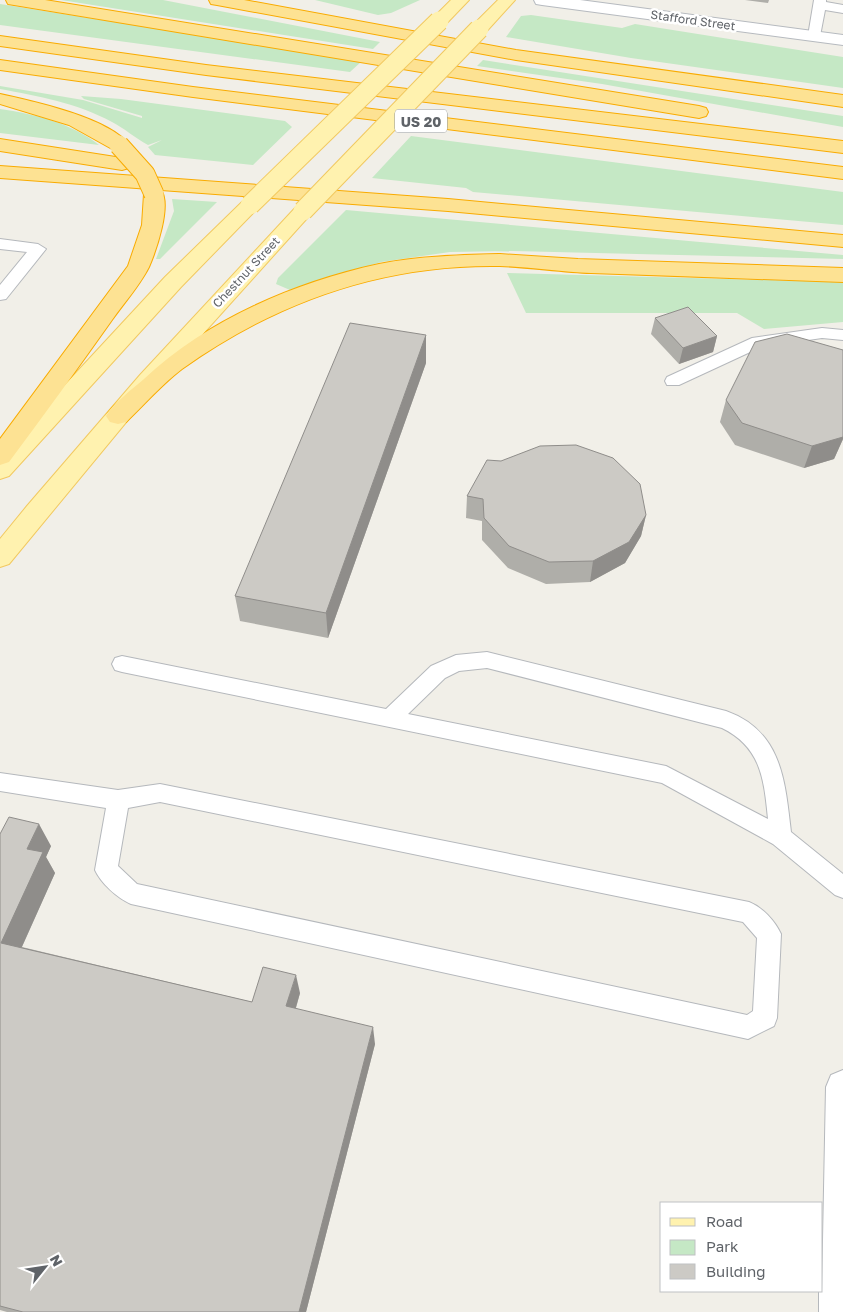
<svg xmlns="http://www.w3.org/2000/svg" width="843" height="1312" font-family="'Golos Text',sans-serif">
  <style>
    .green { fill: #c5e8c5 }
    .lines { fill: none; stroke-linecap: round; stroke-linejoin: round }
    .service-casing { stroke: #b5b8bc; stroke-width: 2 }
    .minor-casing { stroke: #b5b8bc; stroke-width: 2 }
    .secondary-casing { stroke: #b6babf; stroke-width: 2 }
    .primary-casing { stroke: #f2c960; stroke-width: 2 }
    .motorway-casing { stroke: #f9ab00; stroke-width: 2 }
    .service { fill: #fff; fill-rule: evenodd }
    .minor { fill: #fff; fill-rule: evenodd }
    .secondary { fill: #fff; fill-rule: evenodd }
    .primary { fill: #fff2af; fill-rule: evenodd }
    .motorway { fill: #fde293; fill-rule: evenodd }
    .primary-bridge-casing { stroke: #f2c960; stroke-width: 21; stroke-linecap: butt }
    .motorway-bridge-casing { stroke: #f9ab00; stroke-width: 21; stroke-linecap: butt }
    .primary-bridge { stroke: #fff2af; stroke-width: 19 }
    .motorway-bridge { stroke: #fde293; stroke-width: 19 }
    .wall { fill: #afaea9 }
    .shaded-wall { fill: #8f8d8a }
    .building { fill: #cccac5; stroke: #8f8d8a }
    .labels { text-anchor: middle; dominant-baseline: central; stroke-width: 5; stroke-linejoin: round; paint-order: stroke }
    .far-street-label { font-size: 12px; fill: #5f6368; stroke: #fff }
    .shield { fill: #fff; stroke: #8f9295; stroke-width: 1 }
    .shield-label { font-size: 14px; font-weight: bold; fill: #5f6368 }
  </style>
  <rect width="100%" height="100%" fill="#f1efe8"/>
  <g class="green">
    <path d="M 61,0 L 163,0 L 380,42 L 373,49 Z"/>
    <path d="M 315,0 L 420,0 L 391,13 L 378,15 Z"/>
    <path d="M 0,4 L 362,61 L 350,72 L 0,25 Z"/>
    <path d="M 531,15 L 622,28 L 635,24 L 843,57 L 843,88 L 631,58 L 506,37 L 521,16 Z"/>
    <path d="M 483,60 L 843,116 L 843,127 L 602,84 L 477,66 Z"/>
    <path d="M 0,86 L 83,100 L 142,118 L 142,116 L 84,99 L 81,96 L 121,99 L 285,121 L 292,127 L 253,165 L 155,155 L 148,147 L 162,140 L 148,145 C 135,138 124,128 112,122 C 77,103 38,96 0,89 Z"/>
    <path d="M 0,109 C 35,114 71,123 99,145 L 0,133 Z"/>
    <path d="M 411,136 L 843,192 L 843,225 L 473,192 L 466,188 L 372,178 Z"/>
    <path d="M 172,199 L 217,202 L 160,259 L 156,259 L 174,211 Z"/>
    <path d="M 346,210 L 843,255 L 843,259 L 513,251 L 450,252 L 381,262 L 290,290 L 276,284 L 278,278 Z"/>
    <path d="M 507,273 L 843,282 L 843,322 L 764,329 L 737,313 L 526,313 Z"/>
  </g>
  <g class="lines">
    <defs>
      <g id="service">
        <path d="M 814,0 L 826,0 L 826,2 L 843,5 L 843,13 L 825,10 L 820,36 L 814,40 L 808,36 Z"/>
        <path d="M 0,239 L 38,244 L 46,249 L 6,299 L 0,300 L 0,285 L 27,252 L 0,249 Z"/>
        <path d="M 822,328 L 843,330 L 843,340 L 822,338 L 761,347 L 679,385 L 667,385 L 665,381 L 667,377 L 752,338 Z"/>
        <path d="M 487,652 L 726,711 C 782,731 785,781 791,832 L 843,874 L 843,898 L 835,895 L 773,844 L 662,783 L 122,672 L 115,670 L 112,664 L 115,658 L 122,656 L 386,709 L 431,666 L 456,655 ZM 487,668 L 722,728 C 761,747 764,779 768,819 L 666,766 L 408,714 L 445,678 L 459,671 Z"/>
        <path d="M 0,773 L 118,790 L 160,784 L 749,902 C 762,907 775,921 781,934 L 777,1018 L 774,1026 L 748,1039 L 131,904 C 117,898 101,883 95,870 L 106,808 L 0,791 ZM 160,802 L 743,922 L 757,938 L 753,1011 L 747,1015 L 137,884 L 118,866 L 128,808 Z"/>
      </g>
      <path id="minor" d="M 843,1070 L 843,1312 L 819,1312 L 819,1291 L 822,1291 L 826,1087 L 831,1075 Z"/>
      <path id="secondary" d="M 534,0 L 580,0 L 843,35 L 843,45 L 542,5 L 536,4 Z"/>
      <g id="primary">
        <path d="M 451,0 L 469,0 L 445,25 L 433,25 L 430,21 Z"/>
        <path d="M 498,0 L 515,0 L 485,33 L 473,33 L 470,29 L 473,25 Z"/>
        <path d="M 250,199 L 257,201 L 260,205 L 257,209 L 181,287 L 9,476 L 0,479 L 0,455 L 165,277 L 243,201 Z"/>
        <path d="M 303,205 L 310,207 L 313,211 L 310,215 L 156,386 L 9,564 L 0,567 L 0,539 L 27,506 L 140,375 L 296,207 Z"/>
      </g>
      <g id="motorway">
        <path d="M 6,0 L 45,0 L 699,106 L 706,108 L 708,112 L 706,116 L 699,118 L 14,5 L 8,4 Z"/>
        <path d="M 209,0 L 244,0 L 516,50 L 843,95 L 843,107 L 516,60 L 217,5 L 211,4 Z"/>
        <path d="M 0,36 L 206,65 L 843,141 L 843,153 L 206,75 L 0,46 Z"/>
        <path d="M 0,60 L 193,87 L 843,167 L 843,179 L 193,97 L 0,70 Z"/>
        <path d="M 0,94 C 32,101 110,118 129,145 L 126,149 L 112,149 L 69,125 L 0,104 Z"/>
        <path d="M 0,139 L 122,158 L 129,160 L 132,164 L 129,168 L 122,170 L 0,151 Z"/>
        <path d="M 0,166 L 448,199 L 843,235 L 843,247 L 448,211 L 161,190 C 172,205 156,251 149,267 C 140,285 124,303 112,320 C 78,368 44,415 9,462 L 0,465 L 0,439 L 128,266 L 142,225 L 144,194 L 150,189 L 0,178 Z"/>
        <path d="M 500,254 L 578,259 L 843,268 L 843,282 C 759,279 675,276 591,273 C 560,272 530,267 500,266 C 383,264 276,302 182,369 C 162,384 144,405 126,422 L 118,424 L 110,422 L 106,416 C 115,402 131,390 144,379 C 206,320 296,282 379,264 C 418,256 461,255 500,254 Z"/>
      </g>
    </defs>
    <use href="#service" class="service-casing"/>
    <use href="#minor" class="minor-casing"/>
    <use href="#secondary" class="secondary-casing"/>
    <use href="#primary" class="primary-casing"/>
    <use href="#motorway" class="motorway-casing"/>
    <use href="#service" class="service"/>
    <use href="#minor" class="minor"/>
    <use href="#secondary" class="secondary"/>
    <use href="#primary" class="primary"/>
    <use href="#motorway" class="motorway"/>
    <defs>
      <g id="primary-bridge">
        <path d="M 250,205 L 439,21"/>
        <path d="M 303,211 L 479,29"/>
      </g>
      <path id="motorway-bridge" d="M 119,145 L 145,174 L 154,194"/>
    </defs>
    <use href="#primary-bridge" class="primary-bridge-casing"/>
    <use href="#motorway-bridge" class="motorway-bridge-casing"/>
    <use href="#primary-bridge" class="primary-bridge"/>
    <use href="#motorway-bridge" class="motorway-bridge"/>
  </g>
  <g class="wall">
    <path d="M 745,0 L 769,0 L 768,3 Z"/>
    <path d="M 655,318 L 717,336 L 713,352 L 679,364 L 651,334 Z"/>
    <path d="M 426,335 L 426,363 L 328,638 L 240,621 L 235,596 Z"/>
    <path d="M 843,350 L 843,439 L 834,459 L 804,468 L 735,445 L 720,422 L 726,400 Z"/>
    <path d="M 501,461 L 646,515 L 641,536 L 625,563 L 590,582 L 546,584 L 508,568 L 482,540 L 482,521 L 466,518 L 467,496 Z"/>
    <path d="M 0,834 L 51,846 L 46,857 L 55,873 L 22,947 L 252,1002 L 300,993 L 296,1008 L 375,1044 L 306,1312 L 7,1312 L 0,1310 Z"/>
  </g>
  <g class="shaded-wall">
    <path d="M 426,335 L 426,363 L 328,638 L 326,613 Z"/>
    <path d="M 717,336 L 713,352 L 679,364 L 683,348 Z"/>
    <path d="M 843,436 L 843,439 L 834,459 L 804,468 L 812,446 Z"/>
    <path d="M 646,515 L 641,536 L 625,563 L 590,582 L 593,561 Z"/>
    <path d="M 39,824 L 51,846 L 46,857 L 55,873 L 15,962 L 1,943 L 27,849 Z"/>
    <path d="M 296,975 L 300,993 L 291,1024 L 286,1006 Z"/>
    <path d="M 373,1027 L 375,1044 L 306,1312 L 299,1312 Z"/>
  </g>
  <g class="building">
    <path d="M 688,307 L 717,336 L 683,348 L 655,318 Z"/>
    <path d="M 350,323 L 426,335 L 326,613 L 235,596 Z"/>
    <path d="M 787,334 L 843,350 L 843,437 L 812,446 L 742,423 L 726,400 L 755,342 Z"/>
    <path d="M 576,445 L 613,458 L 640,484 L 646,515 L 629,542 L 593,561 L 549,562 L 509,546 L 484,518 L 483,499 L 467,496 L 487,460 L 501,461 L 540,446 Z"/>
    <path d="M 9,817 L 39,824 L 27,849 L 43,852 L 1,943 L 252,1002 L 263,967 L 296,975 L 286,1006 L 373,1027 L 299,1312 L 23,1312 L 0,1306 L 0,834 Z"/>
  </g>
  <g class="labels">
    <g class="far-street-label">
      <text transform="translate(693 20) rotate(8)">Stafford Street</text>
      <text transform="translate(246 272) rotate(-47)">Chestnut Street</text>
    </g>
    <rect class="shield" x="395" y="109.5" width="52" height="23" rx="4"/>
    <g class="shield-label">
      <text x="421" y="121">US 20</text>
    </g>
  </g>
  <rect x="660" y="1202" width="162" height="90" fill="#ffffff" stroke="#bfc1c3"/>
  <rect x="670" y="1218" width="25" height="8" fill="#fff2af" stroke="#bfc1c3"/>
  <text x="706" y="1227" font-size="15" fill="#5f6368">Road</text>
  <rect x="670" y="1240" width="25" height="15" fill="#c5e8c5" stroke="#bfc1c3"/>
  <text x="706" y="1252" font-size="15" fill="#5f6368">Park</text>
  <rect x="670" y="1264" width="25" height="15" fill="#cccac5" stroke="#bfc1c3"/>
  <text x="706" y="1277" font-size="15" fill="#5f6368">Building</text>
  <g transform="translate(45 1267) rotate(60)" stroke="#ffffff" stroke-width="4" paint-order="stroke">
  <path d="M0-4L9 19L0 12L-9 19Z" fill="#5f6368"/>
  <text y="-8" font-size="14" font-weight="bold" text-anchor="middle" fill="#5f6368">N</text>
  </g>
</svg>
